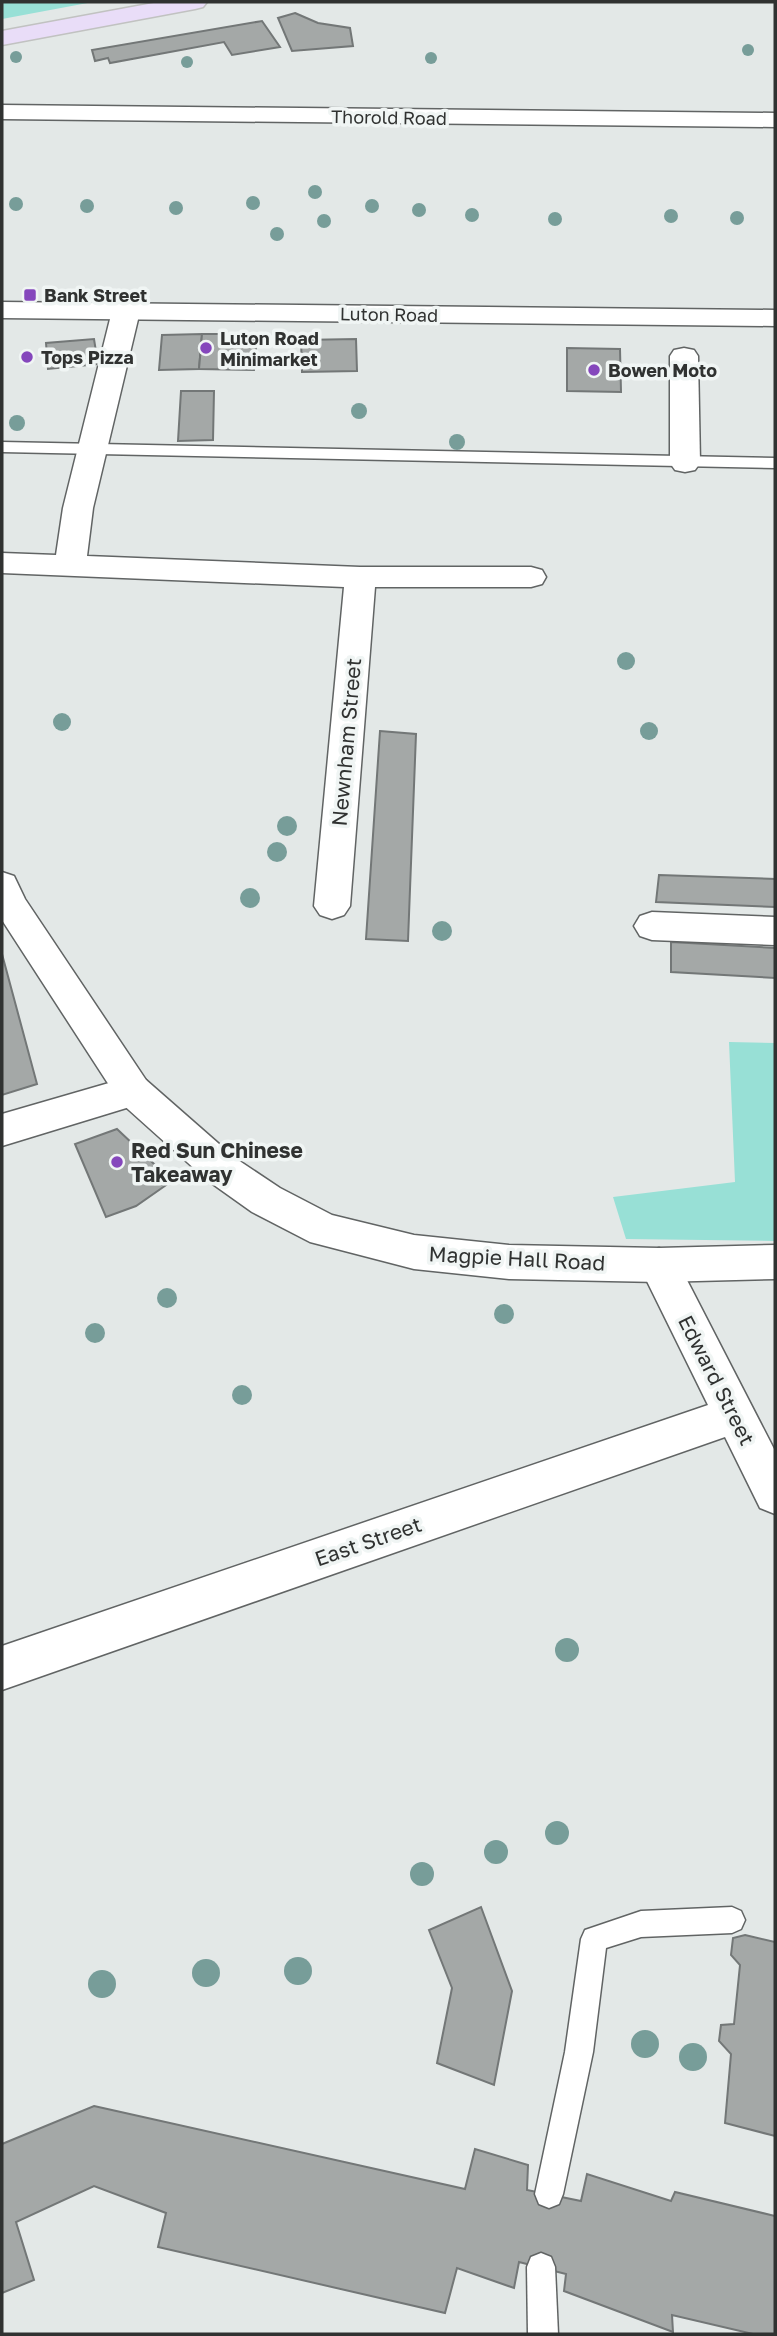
<svg xmlns="http://www.w3.org/2000/svg" width="777" height="2336" font-family="'Golos Text',sans-serif">
  <style>
    .green { fill: #98e0d6 }
    .building { fill: #a4a8a7; stroke: #737777; stroke-width: 2 }
    .lines { fill: none; stroke-linecap: round; stroke-linejoin: round }
    .service-casing { stroke: #616464; stroke-width: 3 }
    .minor-casing { stroke: #616464; stroke-width: 3 }
    .tertiary-casing { stroke: #616464; stroke-width: 3 }
    .primary-casing { stroke: #c1c2c1; stroke-width: 3 }
    .service { fill: #fff; fill-rule: evenodd }
    .minor { fill: #fff; fill-rule: evenodd }
    .tertiary { fill: #fff; fill-rule: evenodd }
    .primary { fill: #e9ddf8; fill-rule: evenodd }
    .tree { fill: #779d99 }
    .poi-dot { fill: #8547bc; stroke: #f0f5f4; stroke-width: 2.5 }
    .labels { text-anchor: middle; dominant-baseline: central; stroke-width: 7; stroke-linejoin: round; paint-order: stroke }
    .far-street-label { font-size: 18px; fill: #303231; stroke: #f0f5f4 }
    .far-poi-label { font-size: 18px; font-weight: bold; fill: #303231; stroke: #f0f5f4; text-anchor: start }
    .street-label { font-size: 21px; fill: #303231; stroke: #f0f5f4 }
    .poi-label { font-size: 21px; font-weight: bold; fill: #303231; stroke: #f0f5f4; text-anchor: start }
  </style>
  <rect width="100%" height="100%" fill="#e3e8e7"/>
  <g class="green">
    <path d="M 2,2 L 93,2 L 2,19 Z"/>
    <path d="M 729,1042 L 775,1043 L 775,1241 L 626,1239 L 613,1197 L 735,1182 Z"/>
  </g>
  <g class="building">
    <path d="M 295,13 L 318,23 L 350,28 L 353,46 L 292,51 L 278,18 Z"/>
    <path d="M 262,21 L 280,47 L 232,55 L 224,42 L 110,63 L 108,58 L 95,61 L 92,50 Z"/>
    <path d="M 202,334 L 199,369 L 159,370 L 162,335 Z"/>
    <path d="M 202,334 L 257,334 L 254,370 L 199,369 Z"/>
    <path d="M 94,339 L 98,364 L 48,369 L 46,343 Z"/>
    <path d="M 356,339 L 357,371 L 302,372 L 301,340 Z"/>
    <path d="M 567,348 L 620,349 L 621,392 L 567,391 Z"/>
    <path d="M 181,391 L 214,391 L 213,440 L 178,441 Z"/>
    <path d="M 380,731 L 416,734 L 408,941 L 366,939 Z"/>
    <path d="M 659,875 L 775,879 L 775,907 L 656,902 Z"/>
    <path d="M 671,942 L 775,948 L 775,978 L 671,972 Z"/>
    <path d="M 2,954 L 37,1084 L 2,1095 Z"/>
    <path d="M 117,1129 L 172,1181 L 136,1206 L 106,1217 L 75,1144 Z"/>
    <path d="M 481,1907 L 512,1991 L 494,2085 L 437,2063 L 452,1988 L 429,1930 Z"/>
    <path d="M 745,1935 L 775,1942 L 775,2136 L 725,2123 L 731,2054 L 719,2041 L 721,2025 L 734,2024 L 740,1965 L 731,1955 L 733,1938 Z"/>
    <path d="M 94,2106 L 465,2189 L 475,2149 L 528,2165 L 527,2190 L 581,2201 L 587,2174 L 671,2201 L 675,2192 L 775,2216 L 775,2334 L 753,2334 L 672,2315 L 673,2332 L 564,2291 L 566,2274 L 519,2262 L 514,2288 L 457,2268 L 445,2313 L 158,2247 L 166,2213 L 94,2186 L 16,2222 L 34,2280 L 2,2293 L 2,2144 Z"/>
  </g>
  <g class="lines">
    <defs>
      <g id="service">
        <path d="M 2,442 L 775,458 L 775,468 L 2,452 Z"/>
        <path d="M 732,1907 L 741,1911 L 745,1920 L 741,1929 L 732,1933 L 641,1937 L 606,1948 L 593,2052 L 563,2194 L 559,2204 L 549,2208 L 539,2204 L 535,2194 L 565,2052 L 581,1939 L 585,1930 L 641,1911 Z"/>
        <path d="M 541,2253 L 551,2257 L 555,2267 L 558,2334 L 528,2334 L 527,2267 L 531,2257 Z"/>
      </g>
      <g id="minor">
        <path d="M 2,105 L 775,113 L 775,127 L 2,119 Z"/>
        <path d="M 126,303 L 136,305 L 140,311 L 93,508 L 87,556 L 360,567 L 531,567 L 542,570 L 546,577 L 542,584 L 531,587 L 375,587 L 350,906 L 344,915 L 332,919 L 320,915 L 314,906 L 344,587 L 2,573 L 2,553 L 56,555 L 63,508 L 112,311 L 116,305 Z"/>
        <path d="M 684,348 L 694,350 L 698,356 L 700,463 L 695,470 L 685,472 L 675,470 L 670,463 L 670,356 L 674,350 Z"/>
        <path d="M 652,912 L 775,917 L 775,945 L 652,940 L 640,936 L 634,926 L 640,916 Z"/>
        <path d="M 133,1076 L 146,1080 L 152,1091 L 146,1102 L 2,1146 L 2,1114 Z"/>
        <path d="M 659,1248 L 673,1253 L 775,1451 L 775,1514 L 760,1508 L 725,1437 L 2,1690 L 2,1646 L 708,1405 L 639,1265 L 645,1253 Z"/>
      </g>
      <g id="tertiary">
        <path d="M 2,302 L 775,310 L 775,326 L 2,318 Z"/>
        <path d="M 2,872 L 14,876 L 25,899 L 146,1080 L 235,1158 L 280,1188 L 332,1215 L 414,1235 L 509,1245 L 659,1248 L 775,1245 L 775,1279 L 659,1282 L 509,1279 L 414,1269 L 310,1242 L 252,1212 L 207,1180 L 120,1102 L 2,920 Z"/>
      </g>
      <path id="primary" d="M 159,2 L 207,2 L 203,7 L 195,9 L 2,45 L 2,31 Z"/>
    </defs>
    <use href="#service" class="service-casing"/>
    <use href="#minor" class="minor-casing"/>
    <use href="#tertiary" class="tertiary-casing"/>
    <use href="#primary" class="primary-casing"/>
    <use href="#service" class="service"/>
    <use href="#minor" class="minor"/>
    <use href="#tertiary" class="tertiary"/>
    <use href="#primary" class="primary"/>
  </g>
  <g class="tree">
    <circle cx="748" cy="50" r="6"/>
    <circle cx="16" cy="57" r="6"/>
    <circle cx="431" cy="58" r="6"/>
    <circle cx="187" cy="62" r="6"/>
    <circle cx="315" cy="192" r="7"/>
    <circle cx="253" cy="203" r="7"/>
    <circle cx="16" cy="204" r="7"/>
    <circle cx="87" cy="206" r="7"/>
    <circle cx="372" cy="206" r="7"/>
    <circle cx="176" cy="208" r="7"/>
    <circle cx="419" cy="210" r="7"/>
    <circle cx="472" cy="215" r="7"/>
    <circle cx="671" cy="216" r="7"/>
    <circle cx="737" cy="218" r="7"/>
    <circle cx="555" cy="219" r="7"/>
    <circle cx="324" cy="221" r="7"/>
    <circle cx="277" cy="234" r="7"/>
    <circle cx="359" cy="411" r="8"/>
    <circle cx="17" cy="423" r="8"/>
    <circle cx="457" cy="442" r="8"/>
    <circle cx="626" cy="661" r="9"/>
    <circle cx="62" cy="722" r="9"/>
    <circle cx="649" cy="731" r="9"/>
    <circle cx="287" cy="826" r="10"/>
    <circle cx="277" cy="852" r="10"/>
    <circle cx="250" cy="898" r="10"/>
    <circle cx="442" cy="931" r="10"/>
    <circle cx="167" cy="1298" r="10"/>
    <circle cx="504" cy="1314" r="10"/>
    <circle cx="95" cy="1333" r="10"/>
    <circle cx="242" cy="1395" r="10"/>
    <circle cx="567" cy="1650" r="12"/>
    <circle cx="557" cy="1833" r="12"/>
    <circle cx="496" cy="1852" r="12"/>
    <circle cx="422" cy="1874" r="12"/>
    <circle cx="298" cy="1971" r="14"/>
    <circle cx="206" cy="1973" r="14"/>
    <circle cx="102" cy="1984" r="14"/>
    <circle cx="645" cy="2044" r="14"/>
    <circle cx="693" cy="2057" r="14"/>
  </g>
  <g class="poi-dot">
    <rect x="23" y="288" width="14" height="14" rx="3.5"/>
    <circle cx="206" cy="348" r="7"/>
    <circle cx="27" cy="357" r="7"/>
    <circle cx="594" cy="370" r="7"/>
    <circle cx="117" cy="1162" r="7"/>
  </g>
  <g class="labels">
    <g class="far-street-label">
      <text transform="translate(389 117) rotate(1)">Thorold Road</text>
      <text transform="translate(389 314) rotate(1)">Luton Road</text>
    </g>
    <g class="far-poi-label">
      <text x="44" y="295">Bank Street</text>
      <text x="220" y="338">Luton Road<tspan x="220" dy="21">Minimarket</tspan></text>
      <text x="41" y="357">Tops Pizza</text>
      <text x="608" y="370">Bowen Moto</text>
    </g>
    <g class="street-label">
      <text transform="translate(346 742) rotate(-85)">Newnham Street</text>
      <text transform="translate(517 1258) rotate(3)">Magpie Hall Road</text>
      <text transform="translate(717 1380) rotate(63)">Edward Street</text>
      <text transform="translate(368 1541) rotate(-19)">East Street</text>
    </g>
    <g class="poi-label">
      <text x="131" y="1150">Red Sun Chinese<tspan x="131" dy="24">Takeaway</tspan></text>
    </g>
  </g>
  <rect width="777" height="2336" fill="none" stroke="#303231" stroke-width="7"/>
</svg>
